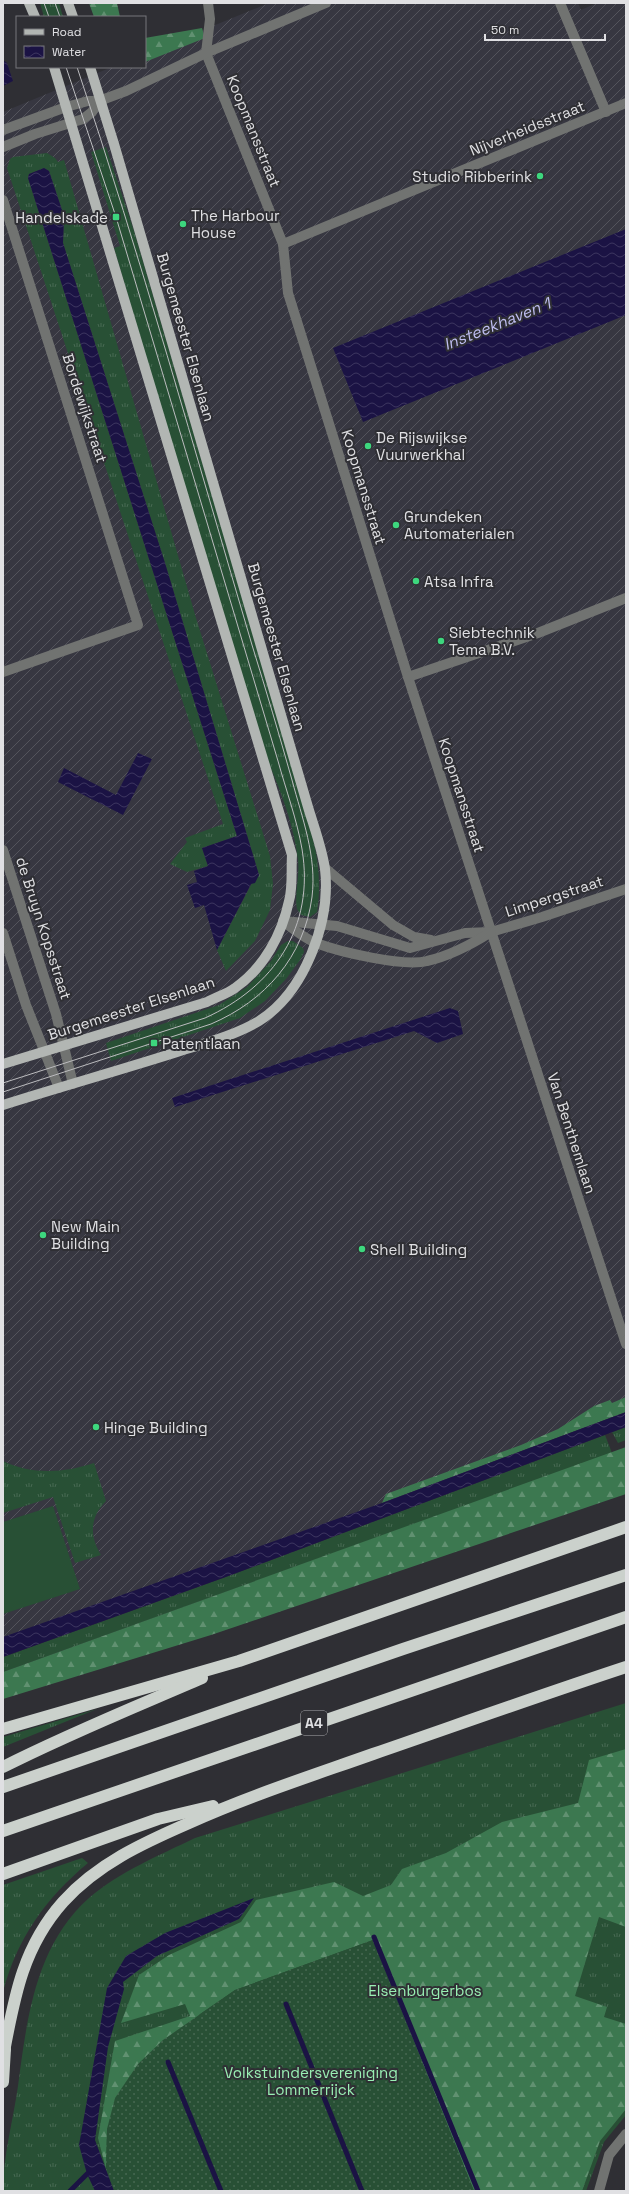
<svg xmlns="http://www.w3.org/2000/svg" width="629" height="2194" font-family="'Space Grotesk',sans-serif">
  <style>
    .industrial { fill: url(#industrial-furrows) }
    .grass { fill: url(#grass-tufts) }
    .forest { fill: url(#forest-firs) }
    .garden { fill: url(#garden-dots) }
    .pitch { fill: #285035 }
    .water { fill: url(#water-waves) }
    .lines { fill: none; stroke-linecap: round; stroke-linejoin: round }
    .stream { stroke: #1b1344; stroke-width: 5 }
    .minor { stroke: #717371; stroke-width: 10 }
    .major { stroke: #b2b6b3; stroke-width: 10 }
    .highway { stroke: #cbd1cc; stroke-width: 12 }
    .tram { stroke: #bcbcbf; stroke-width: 1 }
    .poi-dot { fill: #3dd77e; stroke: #2f2f34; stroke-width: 1.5 }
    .labels { text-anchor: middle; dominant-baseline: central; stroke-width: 4; stroke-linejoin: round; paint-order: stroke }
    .shield { fill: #2f2f34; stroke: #ababae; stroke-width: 1 }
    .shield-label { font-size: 14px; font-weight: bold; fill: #e0e0e3 }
    .street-label { font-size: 15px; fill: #e0e0e3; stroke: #2f2f34 }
    .poi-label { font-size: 15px; fill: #e0e0e3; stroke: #2f2f34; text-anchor: start }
    .park-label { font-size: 15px; fill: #99efb3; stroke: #2f2f34 }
    .water-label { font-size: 16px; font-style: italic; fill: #bfbef1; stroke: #2f2f34 }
  </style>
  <defs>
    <pattern id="industrial-furrows" width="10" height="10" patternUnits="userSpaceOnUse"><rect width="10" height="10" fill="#373741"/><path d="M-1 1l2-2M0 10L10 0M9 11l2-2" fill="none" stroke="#54545c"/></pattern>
    <pattern id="grass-tufts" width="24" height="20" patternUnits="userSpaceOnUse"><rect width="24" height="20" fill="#285035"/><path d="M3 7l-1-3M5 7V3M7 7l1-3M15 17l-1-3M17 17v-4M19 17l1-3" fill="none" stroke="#476952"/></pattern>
    <pattern id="forest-firs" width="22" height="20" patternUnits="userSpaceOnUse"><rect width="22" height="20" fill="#3c7850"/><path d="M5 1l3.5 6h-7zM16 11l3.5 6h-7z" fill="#619171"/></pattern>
    <pattern id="garden-dots" width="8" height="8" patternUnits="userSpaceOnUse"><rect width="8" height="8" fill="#285035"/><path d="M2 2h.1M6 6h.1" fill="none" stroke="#476952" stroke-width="1.8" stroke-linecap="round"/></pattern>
    <pattern id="water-waves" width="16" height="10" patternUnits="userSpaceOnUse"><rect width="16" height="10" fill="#1b1344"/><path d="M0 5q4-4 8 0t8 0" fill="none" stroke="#3c355f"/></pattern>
  </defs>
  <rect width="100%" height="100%" fill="#2f2f34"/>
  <path class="industrial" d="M 269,3 L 578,3 L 581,10 L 597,3 L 626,3 L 626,1407 L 469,1471 L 3,1651 L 3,112 L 112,67 L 145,67 L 145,54 Z"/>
  <g class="grass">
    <path d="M 40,3 L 59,3 L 63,17 L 44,17 Z"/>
    <path d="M 106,147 L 134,231 L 313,839 C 319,864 321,887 317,912 L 310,917 L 301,915 L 297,909 C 294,895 300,876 298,860 C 293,819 277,781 260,744 L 114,248 L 120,246 L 91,152 Z"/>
    <path d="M 47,153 L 55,158 L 58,162 L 64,160 L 196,618 L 270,856 L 273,884 L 270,910 L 255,941 L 226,971 L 217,950 L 252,883 L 259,875 L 165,563 L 63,243 L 64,216 L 49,171 L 44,168 L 29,174 L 28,178 L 237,836 L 202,848 L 208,866 L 187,872 L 170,864 L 187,842 L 185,838 L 223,824 L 7,168 L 10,159 L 13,157 Z"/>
    <path d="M 288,941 L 293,941 L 303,948 L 304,952 L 300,960 L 286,979 L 265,1001 L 240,1018 L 111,1061 L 106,1043 L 219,1005 L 247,987 L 271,961 L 281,945 Z"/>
    <path d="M 626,1427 L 626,1440 L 618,1443 L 612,1432 Z"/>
    <path d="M 605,1435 L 612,1453 L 3,1672 L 3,1657 L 223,1578 Z"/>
    <path d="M 3,1461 C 32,1475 64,1473 94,1463 L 106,1501 C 90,1517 89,1536 101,1555 L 75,1563 L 53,1497 L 3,1513 Z"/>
    <path d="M 626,1703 L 626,2115 L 604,2142 L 586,2191 L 3,2191 C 3,2156 13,2121 18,2086 C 27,2019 35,1946 89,1898 C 119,1872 160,1855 195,1838 Z"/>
    <path d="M 97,1709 L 3,1747 L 3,1737 Z"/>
    <path d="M 82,1858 L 88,1863 C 46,1898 17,1938 3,1992 L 3,1885 Z"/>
  </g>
  <g class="forest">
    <path d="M 89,3 L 117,3 L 120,17 L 94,17 Z"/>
    <path d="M 202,28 L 205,38 L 145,62 L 145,38 Z"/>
    <path d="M 626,1397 L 626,1412 L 382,1503 L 386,1494 L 521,1445 L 558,1429 L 594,1406 L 610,1400 L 612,1403 Z"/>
    <path d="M 626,1447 L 626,1494 L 211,1635 L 3,1699 L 3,1672 Z"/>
    <path d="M 626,1749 L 626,1927 L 599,1917 L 575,1996 L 607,2007 L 604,2017 L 626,2024 L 626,2109 L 600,2141 L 582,2191 L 474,2191 L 373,1940 L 235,1990 L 200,2014 L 107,2129 L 106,2169 L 98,2138 L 115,2041 L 190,2016 L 185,2004 L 121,2023 L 139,1975 L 169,1955 L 241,1922 L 256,1900 L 334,1882 L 363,1896 L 391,1885 L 402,1869 L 446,1853 L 502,1822 L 578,1803 L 589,1760 Z"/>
  </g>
  <path class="garden" d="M 373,1940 L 474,2191 L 114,2191 L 106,2169 L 107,2129 L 115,2098 L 138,2064 L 163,2040 L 235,1990 Z"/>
  <path class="pitch" d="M 53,1506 L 80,1589 L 3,1614 L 3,1522 Z"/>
  <g class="water">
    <path d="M 3,60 L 7,63 L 13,81 L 3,86 Z"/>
    <path d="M 44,168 L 49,171 L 64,216 L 63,243 L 165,563 L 259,875 L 255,883 L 251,884 L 217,950 L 204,905 L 195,908 L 187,885 L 197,882 L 194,871 L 208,866 L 202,848 L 237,836 L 28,178 L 29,174 Z"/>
    <path d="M 626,229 L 626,315 L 363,422 L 333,348 Z"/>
    <path d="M 138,753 L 152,759 L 123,815 L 58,782 L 64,768 L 116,795 Z"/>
    <path d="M 450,1008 L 458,1011 L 463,1034 L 437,1043 L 414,1031 L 175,1107 L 172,1098 Z"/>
    <path d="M 626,1412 L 626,1427 L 223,1578 L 3,1657 L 3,1637 L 382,1503 Z"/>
    <path d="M 254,1898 L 239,1919 L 157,1956 L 123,1982 L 124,1989 L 108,2047 L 95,2140 L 114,2191 L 95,2191 L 87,2174 L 79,2145 L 107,1988 L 126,1956 L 165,1933 Z"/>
  </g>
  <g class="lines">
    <g class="stream">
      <path d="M 374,1937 L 478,2191"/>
      <path d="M 286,2004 L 362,2191"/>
      <path d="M 168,2062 L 221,2191"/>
      <path d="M 70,2191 L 87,2174"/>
    </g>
    <g class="minor">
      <path d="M 208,3 L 210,19 L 206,53 L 283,244 L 288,293 L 331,430 L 408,677 L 626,1344"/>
      <path d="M 560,3 L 606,112"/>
      <path d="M 3,130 L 66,107 L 88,101 L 99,101 L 126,91 L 206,53 L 326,3"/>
      <path d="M 3,147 L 35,134 L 83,119 L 92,112 L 99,101"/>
      <path d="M 3,200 L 138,625 L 3,672"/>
      <path d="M 283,244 L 626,103"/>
      <path d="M 408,677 L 538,633 L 626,598"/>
      <path d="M 3,850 L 56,1014 L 73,1084"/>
      <path d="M 325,868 L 393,925 L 414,937 L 431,940"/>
      <path d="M 283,921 L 337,926 L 410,948 L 465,933 L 491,932 L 542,917 L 626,889"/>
      <path d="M 283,921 C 294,930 304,938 316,943 C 340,952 403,967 427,961 C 450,956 472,944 491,932"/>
      <path d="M 3,933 L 26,1005 L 59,1088"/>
      <path d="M 599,2191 L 609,2155 L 626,2134"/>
    </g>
    <g class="major">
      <path d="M 29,3 L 35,17"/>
      <path d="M 68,3 L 73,17"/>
      <path d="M 3,1064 L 207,1002 C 216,997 227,994 235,988 C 264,968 282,934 289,901 C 293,887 291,870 292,855 L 54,67"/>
      <path d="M 3,1105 C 60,1087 117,1071 174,1053 C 202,1044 234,1036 259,1021 C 305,992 331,921 325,869 C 322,848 314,827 308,807 L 114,144 L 90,67"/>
    </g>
    <g class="highway">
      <path d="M 3,1729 L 239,1661 L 626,1527"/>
      <path d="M 3,1767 C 68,1734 135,1707 202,1678"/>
      <path d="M 3,1787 L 403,1649 L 626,1575"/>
      <path d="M 3,1831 L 626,1617"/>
      <path d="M 3,1874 L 158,1819 L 213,1806"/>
      <path d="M 3,2057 C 14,1999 22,1948 63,1902 C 97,1864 143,1843 189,1823 C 249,1796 311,1776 373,1754 C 457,1725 541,1695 626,1667"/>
      <path d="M 3,2082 L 5,2049"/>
    </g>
    <g class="tram">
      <path d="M 44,3 L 49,17"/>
      <path d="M 55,3 L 60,17"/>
      <path d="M 3,1083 L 205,1018 C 274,987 315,927 302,849 C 297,820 286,790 278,761 L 116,217 L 66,67"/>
      <path d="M 3,1092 L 211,1024 C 265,1001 304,957 312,897 C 317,856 302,818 292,780 C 279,734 266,690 252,645 C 195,452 141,258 77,67"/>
    </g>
  </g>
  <g class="poi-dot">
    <circle cx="540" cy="176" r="4"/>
    <rect x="112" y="213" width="8" height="8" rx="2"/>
    <circle cx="183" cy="224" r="4"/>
    <circle cx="368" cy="446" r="4"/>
    <circle cx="396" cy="525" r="4"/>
    <circle cx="416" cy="581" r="4"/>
    <circle cx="441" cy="641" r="4"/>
    <rect x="150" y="1039" width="8" height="8" rx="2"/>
    <circle cx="43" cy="1235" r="4"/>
    <circle cx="362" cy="1249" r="4"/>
    <circle cx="96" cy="1427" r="4"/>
  </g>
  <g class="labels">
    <rect class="shield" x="301" y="1711" width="26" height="24" rx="3"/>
    <g class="shield-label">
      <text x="314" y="1723">A4</text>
    </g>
    <g class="street-label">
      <text transform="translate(527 128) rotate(-22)">Nijverheidsstraat</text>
      <text transform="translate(254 131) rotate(68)">Koopmansstraat</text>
      <text transform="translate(186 337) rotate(74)">Burgemeester Elsenlaan</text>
      <text transform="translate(85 408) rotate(72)">Bordewijkstraat</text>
      <text transform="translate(364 487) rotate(73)">Koopmansstraat</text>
      <text transform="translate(277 647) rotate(74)">Burgemeester Elsenlaan</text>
      <text transform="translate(462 795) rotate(72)">Koopmansstraat</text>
      <text transform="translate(554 896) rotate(-18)">Limpergstraat</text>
      <text transform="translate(44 928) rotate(72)">de Bruyn Kopsstraat</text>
      <text transform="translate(131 1008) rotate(-18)">Burgemeester Elsenlaan</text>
      <text transform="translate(572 1133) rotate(72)">Van Benthemlaan</text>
    </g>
    <g class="poi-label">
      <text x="532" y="176" text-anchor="end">Studio Ribberink</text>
      <text x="191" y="215">The Harbour<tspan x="191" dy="17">House</tspan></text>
      <text x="108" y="217" text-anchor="end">Handelskade</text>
      <text x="376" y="437">De Rijswijkse<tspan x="376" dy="17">Vuurwerkhal</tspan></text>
      <text x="404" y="516">Grundeken<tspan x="404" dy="17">Automaterialen</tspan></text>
      <text x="424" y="581">Atsa Infra</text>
      <text x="449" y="632">Siebtechnik<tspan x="449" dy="17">Tema B.V.</tspan></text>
      <text x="162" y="1043">Patentlaan</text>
      <text x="51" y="1226">New Main<tspan x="51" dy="17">Building</tspan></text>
      <text x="370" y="1249">Shell Building</text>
      <text x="104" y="1427">Hinge Building</text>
    </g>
    <g class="park-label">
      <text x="425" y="1990">Elsenburgerbos</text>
      <text x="311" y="2072">Volkstuindersvereniging<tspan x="311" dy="17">Lommerrijck</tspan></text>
    </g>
    <g class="water-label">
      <text transform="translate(497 324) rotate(-22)">Insteekhaven 1</text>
    </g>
  </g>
  <rect width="629" height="2194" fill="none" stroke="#e0e0e3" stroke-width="8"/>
  <rect x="16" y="16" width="130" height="52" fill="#2f2f34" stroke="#76767a"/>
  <rect x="24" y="29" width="20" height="6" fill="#b2b6b3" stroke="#76767a"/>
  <text x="52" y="36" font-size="12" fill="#e0e0e3">Road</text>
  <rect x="24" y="46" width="20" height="12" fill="url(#water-waves)" stroke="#76767a"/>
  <text x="52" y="56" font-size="12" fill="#e0e0e3">Water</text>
  <path d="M485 34v6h120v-6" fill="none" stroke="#e0e0e3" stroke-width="2"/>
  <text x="491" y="34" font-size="12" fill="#e0e0e3" stroke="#2f2f34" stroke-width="3" paint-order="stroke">50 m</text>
</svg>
